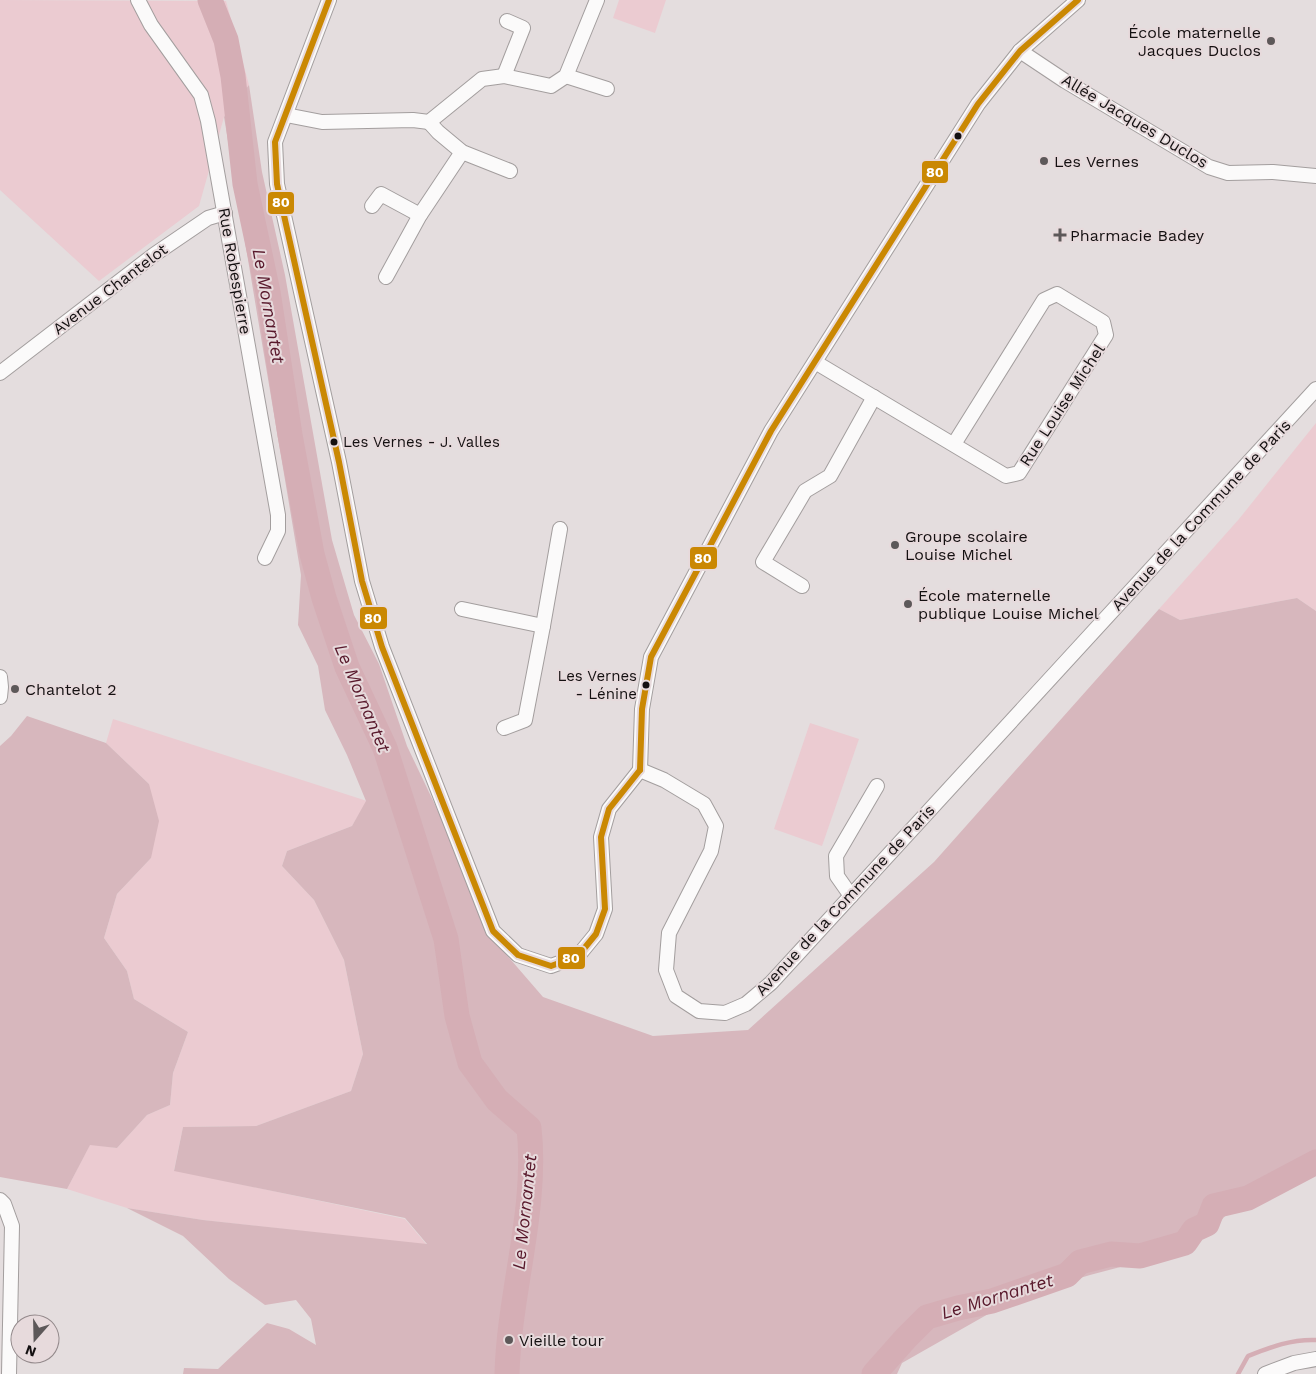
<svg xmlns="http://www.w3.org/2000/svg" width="1316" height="1374" font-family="'Work Sans',sans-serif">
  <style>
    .green { fill: #ebcbd1 }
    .forest { fill: #d7b7bd }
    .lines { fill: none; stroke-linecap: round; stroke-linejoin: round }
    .stream { stroke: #d5aeb5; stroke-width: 4.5 }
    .river { stroke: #d5aeb5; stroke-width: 25 }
    .minor-casing { stroke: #a39e9e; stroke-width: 16 }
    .minor { stroke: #fbfafa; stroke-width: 14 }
    .bus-1-casing { stroke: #e7dadc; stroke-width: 10 }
    .bus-1 { stroke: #ca8803; stroke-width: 6 }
    .poi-dot { fill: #5d5859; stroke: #e7dadc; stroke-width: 2 }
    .bus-dot { fill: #141011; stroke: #e7dadc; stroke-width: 2 }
    .labels { text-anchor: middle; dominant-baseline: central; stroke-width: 4; stroke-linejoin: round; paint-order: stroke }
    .bus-label { font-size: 15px; fill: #141011; stroke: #e7dadc; text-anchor: start }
    .poi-label { font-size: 16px; fill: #141011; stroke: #e7dadc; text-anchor: start }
    .street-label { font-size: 16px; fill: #141011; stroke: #e7dadc }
    .water-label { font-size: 18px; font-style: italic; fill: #58182b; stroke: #e7dadc }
    .line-badge { stroke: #e7dadc; stroke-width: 2 }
    .badge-label { font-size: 14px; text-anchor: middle; font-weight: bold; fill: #fff }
  </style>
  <rect width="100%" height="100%" fill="#e4ddde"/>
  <g class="green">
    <path d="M 0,0 L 226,1 L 249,85 L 224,117 L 199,206 L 99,281 L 0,190 Z"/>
    <path d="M 619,0 L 666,0 L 655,33 L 613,18 Z"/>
    <path d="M 1316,423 L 1316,611 L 1297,598 L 1180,620 L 1159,609 L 1239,519 Z"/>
    <path d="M 113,719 L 367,801 L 352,826 L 287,851 L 282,866 L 314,900 L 344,960 L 363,1054 L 351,1091 L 256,1126 L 183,1127 L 174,1170 L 405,1219 L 427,1245 L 203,1220 L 127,1208 L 67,1189 L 90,1144 L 117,1148 L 147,1115 L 170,1105 L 173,1073 L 188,1032 L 134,999 L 127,971 L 104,938 L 117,894 L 151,858 L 149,784 L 106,743 Z"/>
    <path d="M 810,723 L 859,739 L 822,846 L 774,829 Z"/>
  </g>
  <g class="forest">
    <path d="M 249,85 L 262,172 L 285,275 L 332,540 L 354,615 L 379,664 L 407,746 L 438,811 L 491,937 L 543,997 L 653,1036 L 748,1030 L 934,862 L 1159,609 L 1180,620 L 1297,598 L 1316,611 L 1316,1171 L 1227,1214 L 1215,1227 L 1177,1252 L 1090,1275 L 1043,1289 L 990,1313 L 902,1363 L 897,1374 L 183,1374 L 184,1368 L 218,1369 L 267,1323 L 289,1329 L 316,1345 L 311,1319 L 296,1300 L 265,1305 L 229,1279 L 183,1236 L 127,1208 L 203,1220 L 427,1244 L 405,1218 L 174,1171 L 183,1127 L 256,1126 L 351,1091 L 363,1054 L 344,960 L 314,900 L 282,866 L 287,851 L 352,826 L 366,801 L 347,755 L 325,710 L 318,666 L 298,625 L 301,575 L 224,117 Z"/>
    <path d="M 27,716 L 106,743 L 149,784 L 159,821 L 151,858 L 117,894 L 104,938 L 127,971 L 134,999 L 188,1032 L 173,1073 L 170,1105 L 147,1115 L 117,1148 L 90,1145 L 67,1189 L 0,1177 L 0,746 L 11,736 Z"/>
  </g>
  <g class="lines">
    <path class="stream" d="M 1238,1374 L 1248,1356 C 1271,1347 1291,1339 1316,1340"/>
    <g class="river">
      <path d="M 210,0 L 226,40 L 233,76 L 245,184 L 268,292 L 290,435 L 312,554 L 324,598 L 347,667 L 385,748 L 446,939 L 457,1016 L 470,1063 L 497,1100 L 529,1128 C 538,1208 509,1293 507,1374"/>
      <path d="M 874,1374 L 906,1338 L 927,1317 L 958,1308 L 992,1301 L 1067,1275 L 1080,1262 L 1111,1254 L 1140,1256 L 1185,1243 L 1194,1230 L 1207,1224 L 1214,1206 L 1248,1198 L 1316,1162"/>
    </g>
    <defs>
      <g id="minor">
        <path d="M 138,0 L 151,25 L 201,95 L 208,121 L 278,515 L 278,531 L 265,558"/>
        <path d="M 329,0 L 275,142 L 277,184 L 339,462 L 362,581 L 382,647 L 493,931 L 518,955 L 551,966 L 578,956 L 596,934 L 605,909 L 601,837 L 609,809 L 640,770"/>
        <path d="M 1020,51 L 1065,81 L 1209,167 L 1228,173 L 1273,172 L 1316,176"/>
        <path d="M 504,76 L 523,28 L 507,21"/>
        <path d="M 566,76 L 607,89"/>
        <path d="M 286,115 L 322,122 L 413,120 L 429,122 L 482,79 L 504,76 L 551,86 L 566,76 L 597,0"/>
        <path d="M 429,122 L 438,132 L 462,152 L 510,171"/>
        <path d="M 372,206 L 381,194 L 420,215"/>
        <path d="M 386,277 L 420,215 L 462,152"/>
        <path d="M 815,362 L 1006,476 L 1019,473 L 1106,335 L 1103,322 L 1057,294 L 1044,300 L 954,444"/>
        <path d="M 0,373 L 155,254 L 208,218 L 225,213"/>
        <path d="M 802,586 L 763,562 L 805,491 L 830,476 L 874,397"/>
        <path d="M 462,609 L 543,626"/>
        <path d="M 0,677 L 1,687 L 0,697"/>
        <path d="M 504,728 L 525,720 L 543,626 L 560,529"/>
        <path d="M 640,770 L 664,780 L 704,804 L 716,826 L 711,851 L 669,933 L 666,970 L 676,996 L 699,1011 L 725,1013 L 746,1004 L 771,983 L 1316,389"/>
        <path d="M 640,770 L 642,709 L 651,657 L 771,431 L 978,104 L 1020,51 L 1078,0"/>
        <path d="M 851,896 L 837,876 L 836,856 L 877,786"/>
        <path d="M 0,1200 L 4,1204 L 12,1226 L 9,1374"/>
        <path d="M 1265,1374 L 1294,1363 L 1316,1359"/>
      </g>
    </defs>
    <use href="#minor" class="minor-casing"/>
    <use href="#minor" class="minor"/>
    <defs>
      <g id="bus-1">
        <path d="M 329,0 L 275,142 L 277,184 L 339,462 L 362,581 L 382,647 L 493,931 L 518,955 L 551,966 L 578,956 L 596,934 L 605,909 L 601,837 L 609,809 L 640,770"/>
        <path d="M 640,770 L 642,709 L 651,657 L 771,431 L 978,104 L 1020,51 L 1078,0"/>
      </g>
    </defs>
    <use href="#bus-1" class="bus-1-casing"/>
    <use href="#bus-1" class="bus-1"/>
  </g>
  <g class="poi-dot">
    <circle cx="1271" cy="41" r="5"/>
    <circle cx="1044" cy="161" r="5"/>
    <path d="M1057.5 227.5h5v5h5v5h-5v5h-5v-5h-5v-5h5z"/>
    <circle cx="895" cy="545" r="5"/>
    <circle cx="908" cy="604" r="5"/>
    <circle cx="15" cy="689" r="5"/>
    <circle cx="509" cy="1340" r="5"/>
  </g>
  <g class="bus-dot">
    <circle cx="958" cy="136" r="4.5"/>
    <circle cx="334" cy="442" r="4.5"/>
    <circle cx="646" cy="685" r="4.5"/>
  </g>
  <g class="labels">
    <g class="bus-label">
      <text x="343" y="442">Les Vernes - J. Valles</text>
      <text x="637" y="676" text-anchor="end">Les Vernes<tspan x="637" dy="18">- Lénine</tspan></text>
    </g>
    <g class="poi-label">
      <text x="1261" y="32" text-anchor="end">École maternelle<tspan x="1261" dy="18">Jacques Duclos</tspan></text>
      <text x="1054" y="161">Les Vernes</text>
      <text x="1070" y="235">Pharmacie Badey</text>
      <text x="905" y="536">Groupe scolaire<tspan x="905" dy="18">Louise Michel</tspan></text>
      <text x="918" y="595">École maternelle<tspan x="918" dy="18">publique Louise Michel</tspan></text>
      <text x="25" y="689">Chantelot 2</text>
      <text x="519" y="1340">Vieille tour</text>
    </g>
    <g class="street-label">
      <text transform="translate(1135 121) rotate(31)">Allée Jacques Duclos</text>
      <text transform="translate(235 271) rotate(80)">Rue Robespierre</text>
      <text transform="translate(110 289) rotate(-37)">Avenue Chantelot</text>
      <text transform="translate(1062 405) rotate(-57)">Rue Louise Michel</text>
      <text transform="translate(1201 515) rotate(-47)">Avenue de la Commune de Paris</text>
      <text transform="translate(845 900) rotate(-47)">Avenue de la Commune de Paris</text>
    </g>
    <g class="water-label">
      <text transform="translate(269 306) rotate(80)">Le Mornantet</text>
      <text transform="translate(363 698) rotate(67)">Le Mornantet</text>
      <text transform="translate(524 1212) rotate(-84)">Le Mornantet</text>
      <text transform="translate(997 1296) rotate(-17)">Le Mornantet</text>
    </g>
  </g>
  <g class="line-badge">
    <rect x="921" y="160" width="28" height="24" rx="5" fill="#ca8803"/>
    <rect x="267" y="191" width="28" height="24" rx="5" fill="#ca8803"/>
    <rect x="689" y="546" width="29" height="24" rx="5" fill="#ca8803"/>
    <rect x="359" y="606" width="29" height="24" rx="5" fill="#ca8803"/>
    <rect x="557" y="946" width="29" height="24" rx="5" fill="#ca8803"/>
  </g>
  <g class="badge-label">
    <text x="935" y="177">80</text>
    <text x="281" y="207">80</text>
    <text x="703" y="563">80</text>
    <text x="373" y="623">80</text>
    <text x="571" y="963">80</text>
  </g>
  <g transform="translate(35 1339) rotate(200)"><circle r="24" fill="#e7dadc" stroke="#93898b"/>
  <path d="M0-4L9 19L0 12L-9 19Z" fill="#5d5859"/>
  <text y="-8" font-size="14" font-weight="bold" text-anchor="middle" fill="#141011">N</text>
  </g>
</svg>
